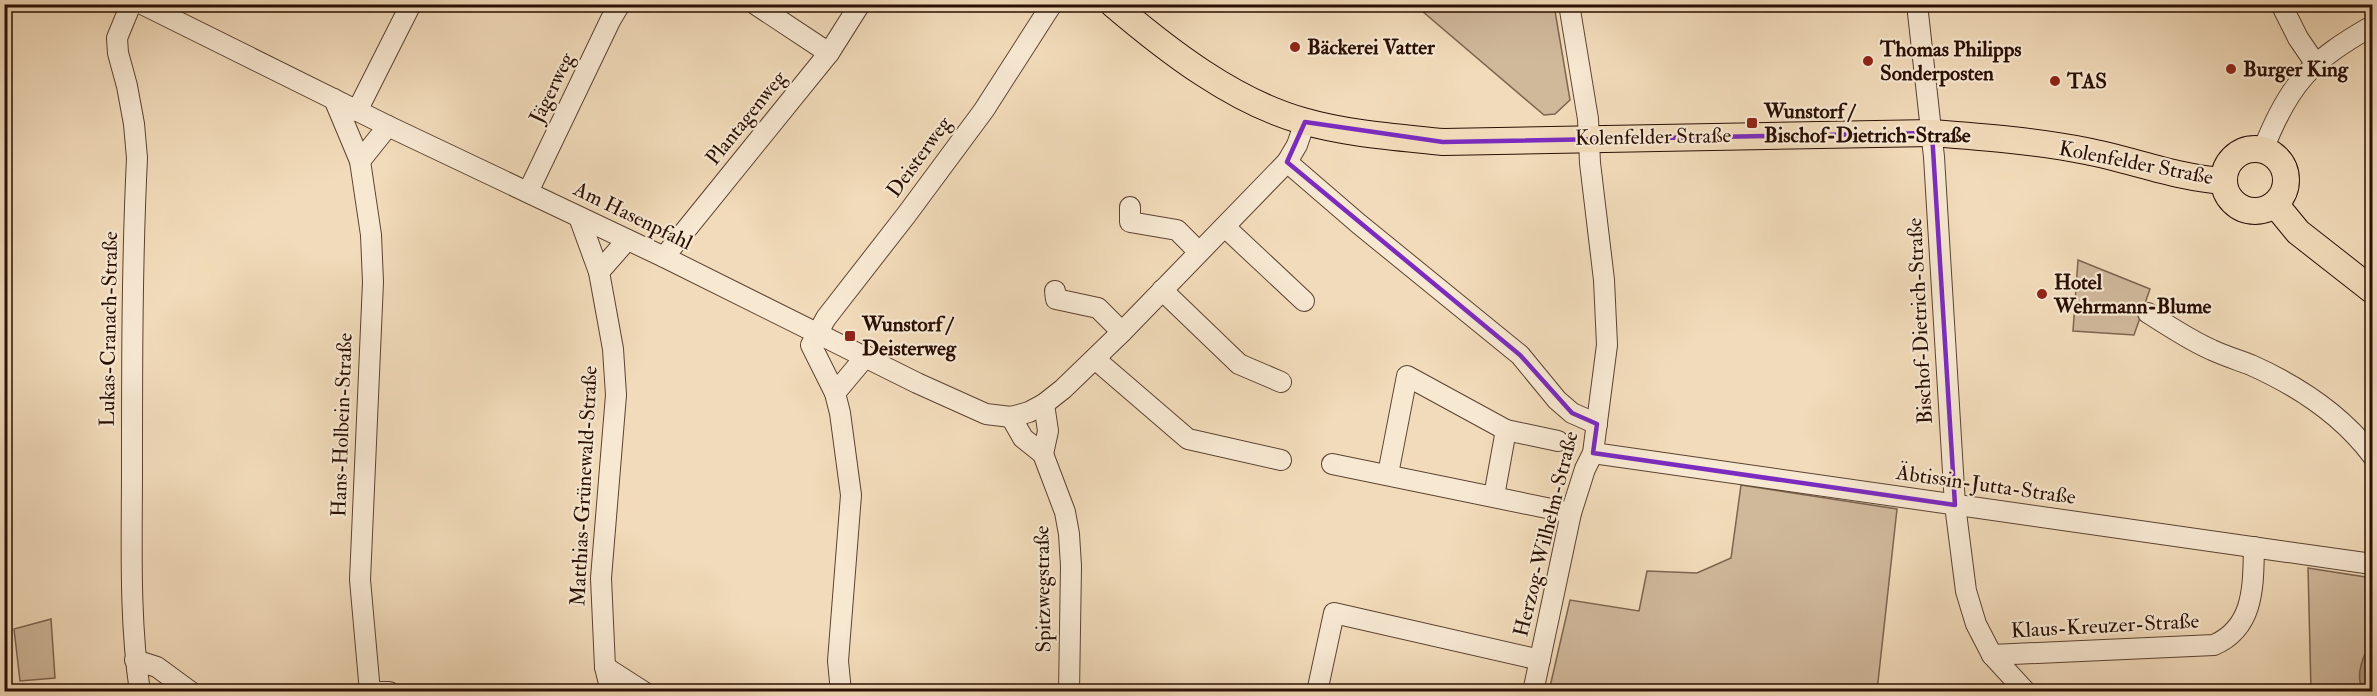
<svg xmlns="http://www.w3.org/2000/svg" width="2377" height="696" font-family="'IM FELL Double Pica',serif">
  <style>
    .green { fill: #d0b89b; stroke: #7c644f; stroke-width: 1.5 }
    .water { fill: #ae967c; stroke: #79604c; stroke-width: 1.5 }
    .lines { fill: none; stroke-linecap: round; stroke-linejoin: round }
    .minor-casing { stroke: #5b4231; stroke-width: 22 }
    .major-casing { stroke: #290f03; stroke-width: 28 }
    .minor { stroke: #f7e8d2; stroke-width: 20 }
    .major { stroke: #f2dbba; stroke-width: 26 }
    .marked { fill: none; stroke: #7b2cbf; stroke-width: 4.5; stroke-linejoin: round }
    .poi-dot { fill: #8f2418; stroke: #f7e8d2; stroke-width: 2 }
    .labels { text-anchor: middle; dominant-baseline: central; stroke-width: 4.5; stroke-linejoin: round; paint-order: stroke }
    .poi-label { font-size: 21px; font-weight: bold; fill: #290f03; stroke: #f7e8d2; text-anchor: start }
    .street-label { font-size: 21px; fill: #290f03; stroke: #f7e8d2 }
  </style>
  <rect width="100%" height="100%" fill="#f2dbba"/>
  <filter id="stains"><feTurbulence type="fractalNoise" baseFrequency=".00333" numOctaves="4"/><feColorMatrix values="0 0 0 0 .2 0 0 0 0 .09 0 0 0 0 .02 0 0 0 .5 -.17"/></filter>
  <radialGradient id="worn" r=".72"><stop offset=".6" stop-color="#630" stop-opacity="0"/><stop offset="1" stop-color="#630" stop-opacity=".3"/></radialGradient>
  <g class="green">
    <path d="M 1415,5 L 1554,5 L 1570,100 L 1555,114 L 1544,115 Z"/>
    <path d="M 2078,260 L 2150,289 L 2134,335 L 2073,331 Z"/>
    <path d="M 1741,485 L 1897,509 L 1877,691 L 1549,691 L 1570,600 L 1639,611 L 1647,571 L 1697,573 L 1731,558 Z"/>
    <path d="M 2308,568 L 2372,578 L 2372,691 L 2311,691 Z"/>
    <path d="M 51,619 L 55,678 L 20,681 L 14,629 Z"/>
  </g>
  <path class="water" d="M 2372,639 L 2372,691 L 2363,691 C 2354,674 2364,655 2372,639 Z"/>
  <g class="lines">
    <defs>
      <g id="minor">
        <path d="M 131,4 L 117,38 L 118,53 L 127,86 L 134,124 L 137,158 C 132,261 132,365 132,468 C 132,542 129,618 140,692"/>
        <path d="M 142,4 L 388,126 L 664,257 L 917,383 L 986,414 L 1011,417 L 1029,412 L 1044,404 L 1063,389 L 1122,332 L 1287,162 L 1297,145 L 1305,122"/>
        <path d="M 755,4 L 829,53"/>
        <path d="M 1917,4 L 1934,157 L 1955,505 L 1966,591 L 1976,624 L 1992,655 L 2026,692"/>
        <path d="M 2281,4 L 2298,38 L 2315,63"/>
        <path d="M 334,99 L 360,161 L 371,235 L 373,282 L 360,580 L 370,692"/>
        <path d="M 357,111 L 411,4"/>
        <path d="M 2263,150 C 2289,83 2311,61 2372,26"/>
        <path d="M 360,161 L 388,126"/>
        <path d="M 1287,162 L 1359,224 L 1520,355 L 1557,400 L 1572,413 L 1597,424"/>
        <path d="M 528,192 L 611,19 L 620,4"/>
        <path d="M 1130,207 L 1130,222 L 1177,230 L 1199,252"/>
        <path d="M 579,217 L 599,272 L 613,349 L 616,395 L 601,578 L 605,667 L 611,692"/>
        <path d="M 1225,227 L 1304,301"/>
        <path d="M 664,257 L 829,53 L 860,4"/>
        <path d="M 599,272 L 627,240"/>
        <path d="M 1162,290 L 1239,364 L 1281,382"/>
        <path d="M 1055,291 L 1056,299 L 1098,308 L 1122,332"/>
        <path d="M 2148,313 C 2169,326 2189,340 2212,350 C 2225,356 2238,360 2251,365 C 2298,386 2341,414 2372,455"/>
        <path d="M 1095,359 L 1188,439 L 1281,460"/>
        <path d="M 835,393 L 866,356"/>
        <path d="M 1011,417 L 1023,438 L 1043,454 L 1065,512 L 1069,534 L 1071,566 L 1069,692"/>
        <path d="M 1506,430 L 1558,441"/>
        <path d="M 1593,453 L 2372,564"/>
        <path d="M 1043,454 L 1048,431 L 1044,404"/>
        <path d="M 1332,464 L 1571,513"/>
        <path d="M 1388,474 L 1407,376 L 1506,430 L 1494,496"/>
        <path d="M 1992,655 L 2214,645 C 2255,627 2253,585 2254,547"/>
        <path d="M 135,660 L 157,667 L 191,692"/>
        <path d="M 605,667 L 644,692"/>
        <path d="M 372,692 L 389,692"/>
        <path d="M 841,692 L 838,661 L 851,495 L 840,413 L 835,393 L 811,345 L 826,318 L 907,214 L 984,110 L 1052,4"/>
        <path d="M 1317,692 L 1334,613 L 1540,660"/>
        <path d="M 1533,692 L 1571,513 L 1585,469 L 1593,453 L 1607,345 L 1604,280 L 1590,163 L 1588,119 L 1569,4"/>
      </g>
      <g id="major">
        <path d="M 1113,4 C 1167,50 1234,102 1303,121 C 1348,134 1396,137 1443,142 L 1932,133 C 1984,137 2035,141 2086,151 C 2133,160 2177,178 2224,181"/>
        <circle cx="2255" cy="180" r="31"/>
        <path d="M 2275,204 L 2298,232 L 2372,290"/>
      </g>
    </defs>
    <use href="#minor" class="minor-casing"/>
    <use href="#major" class="major-casing"/>
    <use href="#minor" class="minor"/>
    <use href="#major" class="major"/>
  </g>
  <path class="marked" d="M 1305,122 L 1443,142 L 1932,133 L 1955,505 L 1593,453 L 1597,424 L 1572,413 L 1520,355 L 1287,162 Z"/>
  <g class="poi-dot">
    <circle cx="1295" cy="47" r="6"/>
    <circle cx="1868" cy="61" r="6"/>
    <circle cx="2231" cy="69" r="6"/>
    <circle cx="2055" cy="81" r="6"/>
    <rect x="1746" y="117" width="12" height="12" rx="3"/>
    <circle cx="2042" cy="294" r="6"/>
    <rect x="844" y="330" width="12" height="12" rx="3"/>
  </g>
  <g class="labels">
    <g class="poi-label">
      <text x="1307" y="47">Bäckerei Vatter</text>
      <text x="1880" y="49">Thomas Philipps<tspan x="1880" dy="24">Sonderposten</tspan></text>
      <text x="2243" y="69">Burger King</text>
      <text x="2067" y="81">TAS</text>
      <text x="1764" y="111">Wunstorf /<tspan x="1764" dy="24">Bischof-Dietrich-Straße</tspan></text>
      <text x="2054" y="282">Hotel<tspan x="2054" dy="24">Wehrmann-Blume</tspan></text>
      <text x="862" y="324">Wunstorf /<tspan x="862" dy="24">Deisterweg</tspan></text>
    </g>
    <g class="street-label">
      <text transform="translate(552 88) rotate(-64)">Jägerweg</text>
      <text transform="translate(746 118) rotate(-51)">Plantagenweg</text>
      <text transform="translate(1653 137) rotate(-1)">Kolenfelder Straße</text>
      <text transform="translate(919 157) rotate(-54)">Deisterweg</text>
      <text transform="translate(2136 163) rotate(11)">Kolenfelder Straße</text>
      <text transform="translate(633 216) rotate(26)">Am Hasenpfahl</text>
      <text transform="translate(1920 321) rotate(-93)">Bischof-Dietrich-Straße</text>
      <text transform="translate(109 329) rotate(-89)">Lukas-Cranach-Straße</text>
      <text transform="translate(342 425) rotate(-88)">Hans-Holbein-Straße</text>
      <text transform="translate(1986 485) rotate(8)">Äbtissin-Jutta-Straße</text>
      <text transform="translate(584 486) rotate(-87)">Matthias-Grünewald-Straße</text>
      <text transform="translate(1546 534) rotate(-76)">Herzog-Wilhelm-Straße</text>
      <text transform="translate(1043 589) rotate(-91)">Spitzwegstraße</text>
      <text transform="translate(2105 626) rotate(-3)">Klaus-Kreuzer-Straße</text>
    </g>
  </g>
  <rect width="2377" height="696" fill="none" stroke="#f2dbba" stroke-width="24"/>
  <rect x="6" y="6" width="2365" height="684" fill="none" stroke="#290f03" stroke-width="3"/>
  <rect x="12" y="12" width="2353" height="672" fill="none" stroke="#290f03" stroke-width="1.5"/>
  <rect width="100%" height="100%" filter="url(#stains)"/>
  <rect width="100%" height="100%" fill="url(#worn)"/>
</svg>
